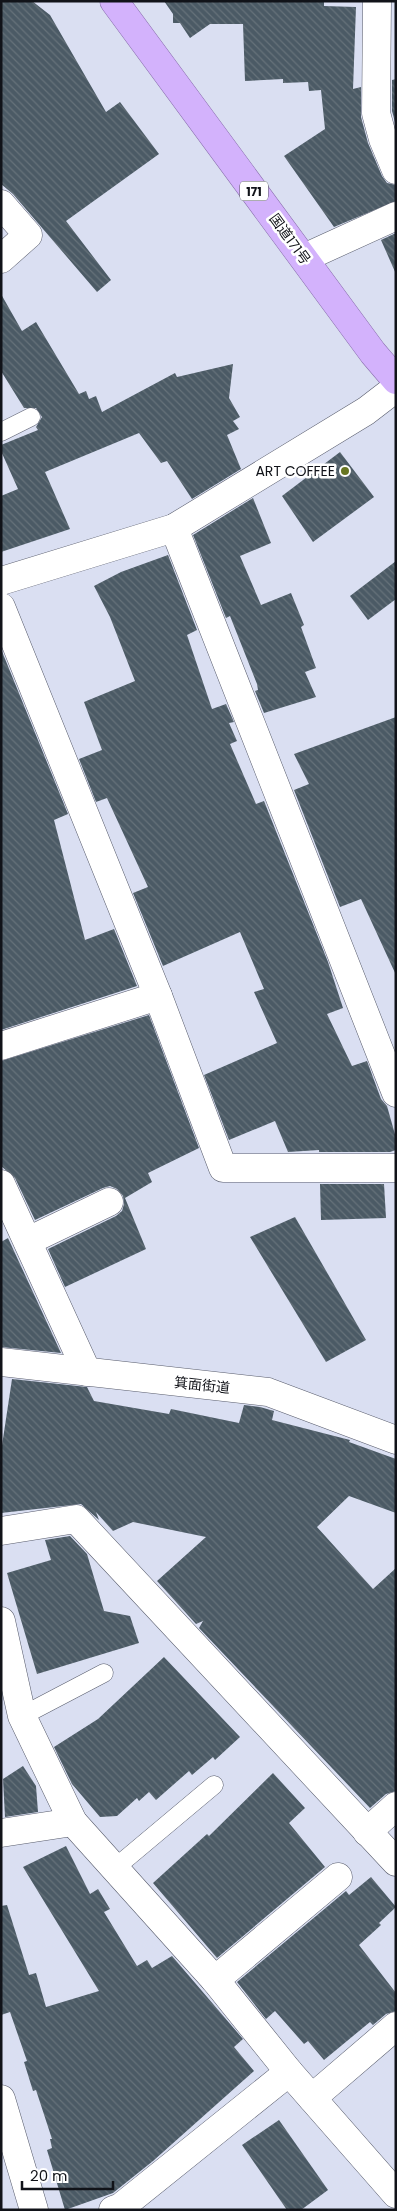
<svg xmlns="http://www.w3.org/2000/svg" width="397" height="2211" font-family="Poppins,'Noto Sans JP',sans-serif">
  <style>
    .building { fill: url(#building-back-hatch) }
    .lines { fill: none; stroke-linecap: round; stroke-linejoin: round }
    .service-casing { stroke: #585c6c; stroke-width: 19 }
    .minor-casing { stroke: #585c6c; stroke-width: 29 }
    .trunk-casing { stroke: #886eac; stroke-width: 29 }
    .service { stroke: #fff; stroke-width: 18 }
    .minor { stroke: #fff; stroke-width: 28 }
    .trunk { stroke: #d3b2fc; stroke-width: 28 }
    .poi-dot { fill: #687622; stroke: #fff; stroke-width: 2 }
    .labels { text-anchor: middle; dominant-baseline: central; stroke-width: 5; stroke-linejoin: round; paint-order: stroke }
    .shield { fill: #fff; stroke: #585a5e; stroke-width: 1 }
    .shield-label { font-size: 12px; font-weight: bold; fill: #111319 }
    .street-label { font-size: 14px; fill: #111319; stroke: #fff }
    .poi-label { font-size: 14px; fill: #111319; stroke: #fff; text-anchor: end }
  </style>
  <defs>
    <pattern id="building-back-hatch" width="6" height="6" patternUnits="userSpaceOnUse" patternTransform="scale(1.25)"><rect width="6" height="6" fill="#4b5a65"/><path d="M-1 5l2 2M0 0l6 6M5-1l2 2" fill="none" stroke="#66727a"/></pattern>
  </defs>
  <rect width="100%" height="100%" fill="#dadff2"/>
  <g class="building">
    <path d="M 1,1 L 32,1 L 50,15 L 106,112 L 120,102 L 159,154 L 66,221 L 111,280 L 97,292 L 13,194 L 1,184 Z"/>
    <path d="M 164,1 L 324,1 L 324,6 L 356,7 L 353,89 L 361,87 L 361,117 L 368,143 L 382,176 L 387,183 L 396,185 L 396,201 L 334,227 L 284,156 L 325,129 L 321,90 L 309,91 L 308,82 L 283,83 L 283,79 L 245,81 L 243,24 L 210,24 L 190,38 L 180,23 L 173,23 L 173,14 Z"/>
    <path d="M 396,79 L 396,126 L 392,111 L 392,80 Z"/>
    <path d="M 396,233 L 396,274 L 381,240 Z"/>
    <path d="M 1,294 L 22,331 L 36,322 L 79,394 L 86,391 L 89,399 L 96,396 L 102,412 L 175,373 L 177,377 L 233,364 L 229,398 L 240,417 L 233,421 L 239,429 L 227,435 L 241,469 L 192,499 L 167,461 L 161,463 L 139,433 L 45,472 L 70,529 L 1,552 L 1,496 L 18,489 L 1,451 L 1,445 L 38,430 L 36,427 L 42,417 L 36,408 L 24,408 L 1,371 Z"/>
    <path d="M 340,452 L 374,497 L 313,542 L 282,496 Z"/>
    <path d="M 253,498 L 271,543 L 240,556 L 261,605 L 291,593 L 304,625 L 301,627 L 316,668 L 305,672 L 316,697 L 264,713 L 255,691 L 258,690 L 257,684 L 230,616 L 226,618 L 193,535 Z"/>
    <path d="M 168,555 L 197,630 L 187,635 L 212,709 L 226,704 L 234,722 L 229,723 L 237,741 L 230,744 L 256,804 L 264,801 L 328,962 L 343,1008 L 327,1014 L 352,1066 L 367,1061 L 381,1099 L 387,1106 L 396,1138 L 396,1150 L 390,1152 L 319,1152 L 319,1150 L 288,1152 L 275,1121 L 229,1140 L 204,1075 L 277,1043 L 254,992 L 264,989 L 240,932 L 163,966 L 133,893 L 148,887 L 107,798 L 96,802 L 79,759 L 102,750 L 84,702 L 135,681 L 110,617 L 94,586 L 121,572 Z"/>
    <path d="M 396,561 L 396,599 L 368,620 L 350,596 Z"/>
    <path d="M 1,649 L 68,814 L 54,820 L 85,940 L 114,929 L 137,986 L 1,1030 Z"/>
    <path d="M 396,717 L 396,975 L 361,899 L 340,907 L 294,790 L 309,784 L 294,754 Z"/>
    <path d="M 149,1015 L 199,1148 L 148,1173 L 152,1182 L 125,1198 L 146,1249 L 65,1287 L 48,1249 L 116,1216 L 122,1211 L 124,1204 L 123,1196 L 117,1189 L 110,1186 L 103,1188 L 35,1220 L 15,1178 L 1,1166 L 1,1061 Z"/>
    <path d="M 320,1184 L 384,1184 L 386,1218 L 321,1220 Z"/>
    <path d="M 295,1217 L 366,1340 L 326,1362 L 250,1237 Z"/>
    <path d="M 8,1238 L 61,1353 L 1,1347 L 1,1242 Z"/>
    <path d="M 12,1379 L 87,1387 L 94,1401 L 169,1414 L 171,1409 L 239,1423 L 244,1405 L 260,1407 L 274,1411 L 272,1420 L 350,1440 L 349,1442 L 396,1459 L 396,1513 L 349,1496 L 317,1527 L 373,1589 L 396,1568 L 396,1791 L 386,1794 L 370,1808 L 199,1628 L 203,1621 L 196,1624 L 157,1581 L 206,1537 L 133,1522 L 113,1531 L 96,1512 L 99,1520 L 81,1504 L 1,1513 L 1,1452 Z"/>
    <path d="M 70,1536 L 87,1554 L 104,1611 L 130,1616 L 139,1643 L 37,1674 L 7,1573 L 51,1560 L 45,1540 Z"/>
    <path d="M 164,1657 L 240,1737 L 215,1760 L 213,1757 L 192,1775 L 189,1771 L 156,1800 L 149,1792 L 139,1801 L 137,1798 L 117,1816 L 100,1817 L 72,1784 L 54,1747 L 98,1719 Z"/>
    <path d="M 23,1766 L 36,1786 L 38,1812 L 5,1817 L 3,1779 Z"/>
    <path d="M 273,1773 L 305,1808 L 289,1823 L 325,1867 L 217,1958 L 153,1883 L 207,1834 L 209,1836 Z"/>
    <path d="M 66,1846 L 90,1894 L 98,1889 L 110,1909 L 104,1912 L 137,1966 L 147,1960 L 152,1968 L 172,1956 L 243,2039 L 234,2047 L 254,2071 L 153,2161 L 113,2193 L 65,2210 L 47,2150 L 52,2148 L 50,2139 L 52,2139 L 36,2090 L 33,2091 L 24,2062 L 27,2061 L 10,2012 L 1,2015 L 1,1906 L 7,1905 L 29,1975 L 36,1973 L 46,2007 L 99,1991 L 23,1867 Z"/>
    <path d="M 371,1877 L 396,1907 L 379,1923 L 381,1925 L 359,1945 L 396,1993 L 396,2011 L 386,2014 L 373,2025 L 370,2022 L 324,2060 L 308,2041 L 304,2044 L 275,2011 L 266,2019 L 237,1982 L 346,1891 L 349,1895 Z"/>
    <path d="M 279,2120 L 328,2190 L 301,2210 L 287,2210 L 242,2145 Z"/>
  </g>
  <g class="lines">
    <defs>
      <g id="service">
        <path d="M 1,432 L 31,417"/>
        <path d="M 22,1716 L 104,1673"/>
        <path d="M 115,1868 L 214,1785"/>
      </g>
      <g id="minor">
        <path d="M 377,1 L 376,113 L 383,139 L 396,170"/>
        <path d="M 1,204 L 28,235 L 1,259"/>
        <path d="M 304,258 L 396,216"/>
        <path d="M 174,528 L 396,1093"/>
        <path d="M 1,581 L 174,528 L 366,411 L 396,388"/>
        <path d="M 1,607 L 158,996 L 223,1168 L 396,1168"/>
        <path d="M 1,1046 L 158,996"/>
        <path d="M 1,1184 L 87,1372"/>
        <path d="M 28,1241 L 109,1202"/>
        <path d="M 1,1362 L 268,1392 L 396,1440"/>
        <path d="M 1,1531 L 76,1519 L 396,1862"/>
        <path d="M 1,1621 L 22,1716 L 73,1822 L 215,1980 L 289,2072 L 396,2194"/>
        <path d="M 367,1832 L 396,1806"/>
        <path d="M 1,1833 L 73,1822"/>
        <path d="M 215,1980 L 338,1877"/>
        <path d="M 312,2098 L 396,2026"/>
        <path d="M 1,2099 L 34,2210"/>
        <path d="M 113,2210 L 121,2207 L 289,2072"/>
      </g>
      <path id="trunk" d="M 114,1 L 373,353 L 396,380"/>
    </defs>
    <use href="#service" class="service-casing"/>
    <use href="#minor" class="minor-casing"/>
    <use href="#trunk" class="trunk-casing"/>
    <use href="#service" class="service"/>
    <use href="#minor" class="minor"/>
    <use href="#trunk" class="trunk"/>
  </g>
  <circle class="poi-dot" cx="345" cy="471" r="5"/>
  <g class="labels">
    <rect class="shield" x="240" y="181.5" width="28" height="19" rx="4"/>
    <g class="shield-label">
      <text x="254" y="191">171</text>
    </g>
    <g class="street-label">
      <text transform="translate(290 239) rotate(54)">国道171号</text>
      <text transform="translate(202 1385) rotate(6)">箕面街道</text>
    </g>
    <g class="poi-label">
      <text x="335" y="471">ART COFFEE</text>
    </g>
  </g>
  <rect width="397" height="2211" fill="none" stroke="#111319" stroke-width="5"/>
  <path d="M22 2181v8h91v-8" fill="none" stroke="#111319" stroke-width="2.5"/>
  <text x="30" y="2181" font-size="15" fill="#111319" stroke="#ffffff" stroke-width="4" paint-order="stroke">20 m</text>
</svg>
